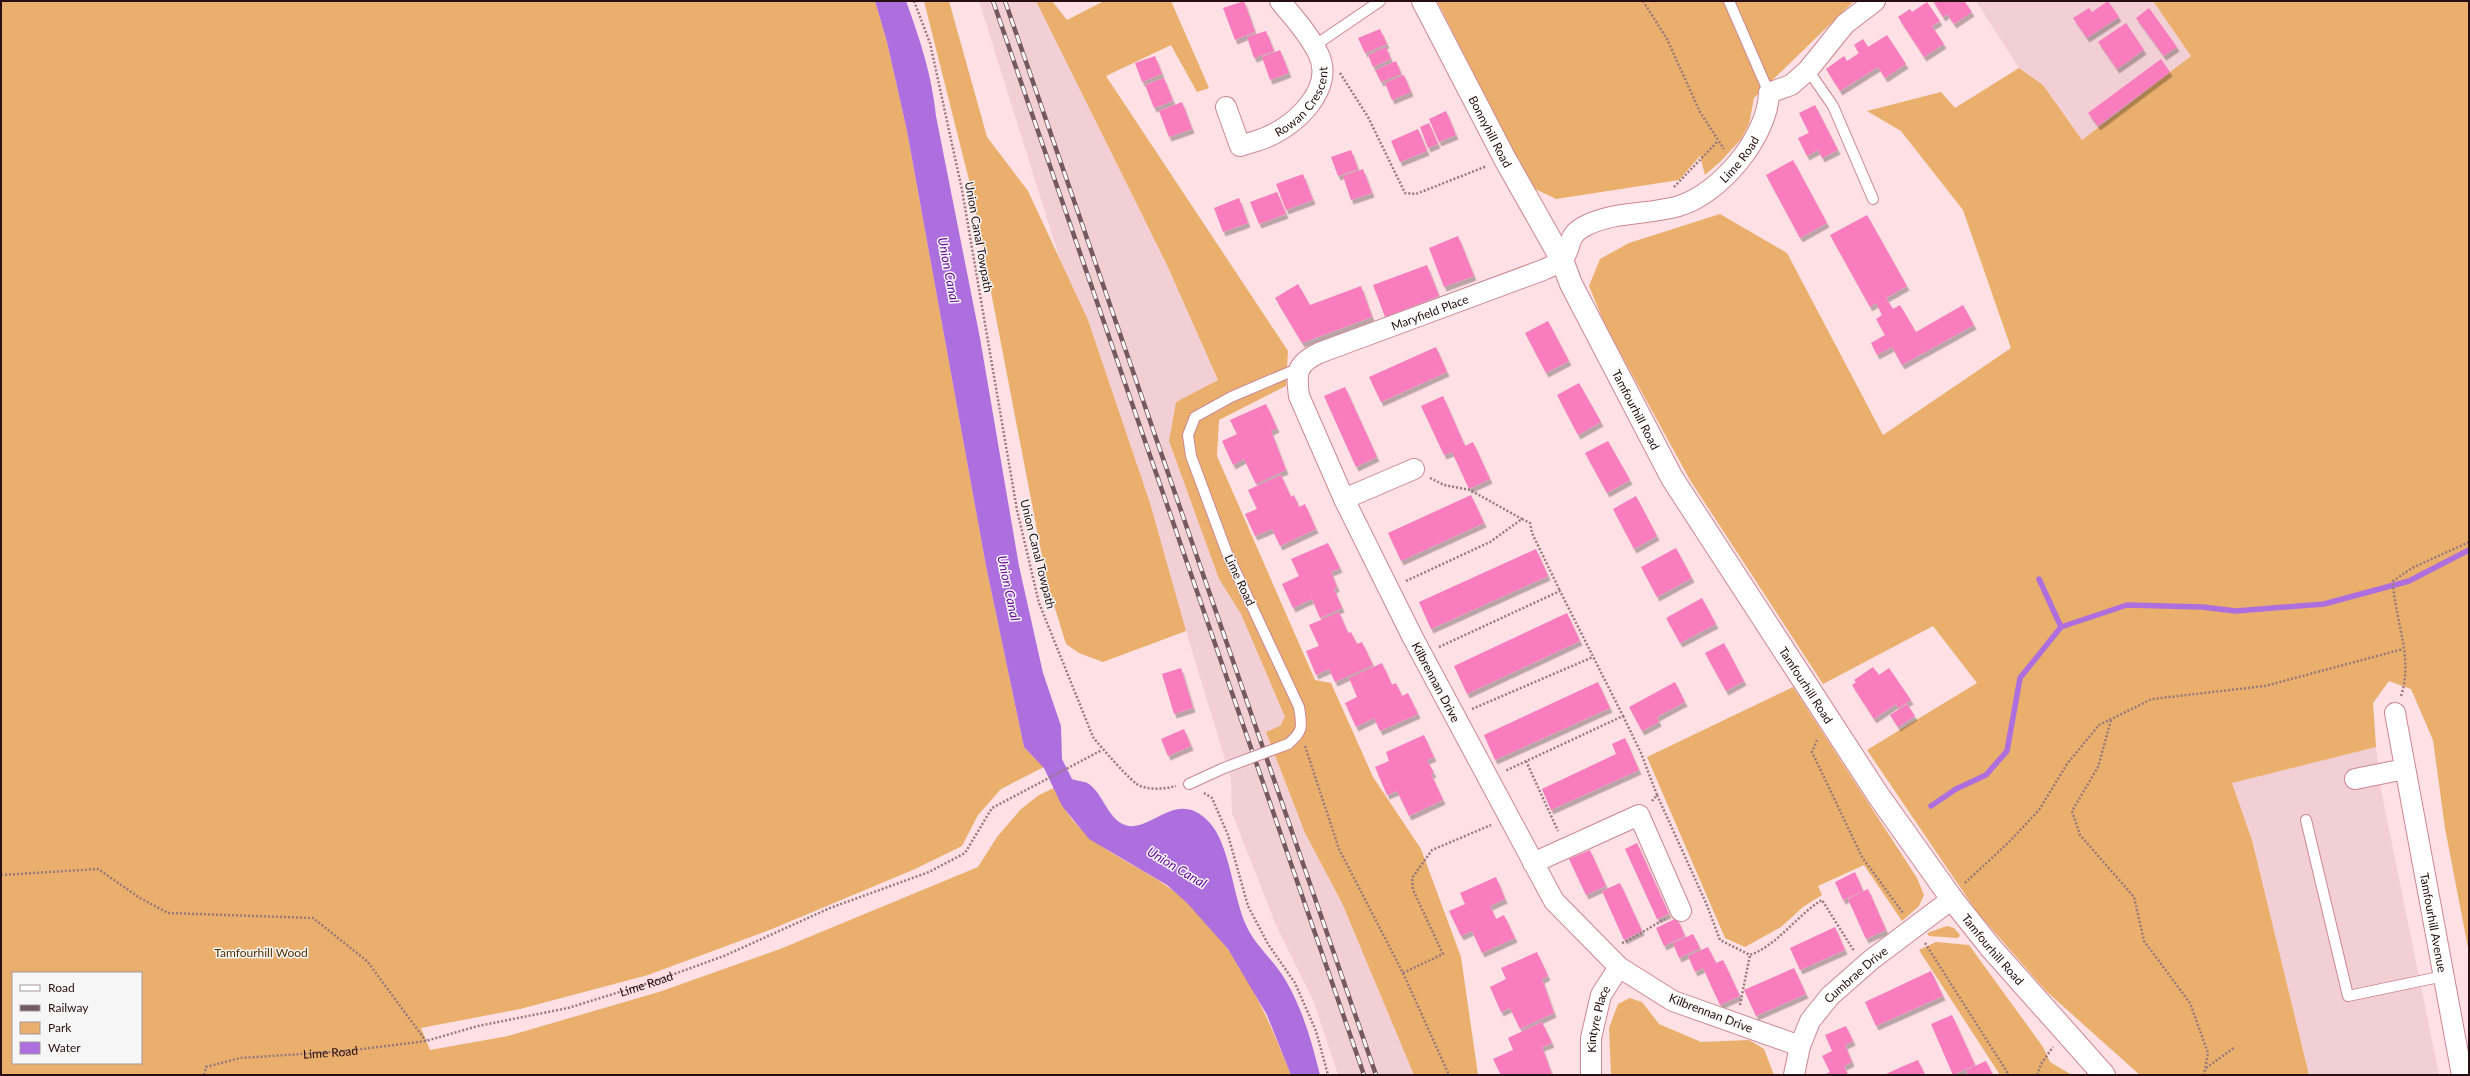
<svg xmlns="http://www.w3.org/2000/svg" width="2470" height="1076" font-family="Lato,sans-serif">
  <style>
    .built { fill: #f1cfd4 }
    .green { fill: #eaaf6c; fill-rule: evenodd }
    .water { fill: #ad6fde }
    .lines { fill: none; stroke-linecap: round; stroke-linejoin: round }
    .stream { stroke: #ad6fde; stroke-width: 5.5 }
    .building { fill: #f87cbe; filter: url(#shadow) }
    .lane-casing { stroke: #cc8793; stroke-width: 12 }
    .street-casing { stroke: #cc8793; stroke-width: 22 }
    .secondary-casing { stroke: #cc8793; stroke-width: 24 }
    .path { stroke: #967a7e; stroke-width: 2.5; stroke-dasharray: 2 2; stroke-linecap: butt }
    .lane { stroke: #fff; stroke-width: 10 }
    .street { stroke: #fff; stroke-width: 20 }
    .secondary { stroke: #fff; stroke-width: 22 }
    .rail-casing { stroke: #75595e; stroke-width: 4.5 }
    .rail { stroke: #f6f6f6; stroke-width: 3; stroke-dasharray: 9; stroke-linecap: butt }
    .lane-bridge-casing { stroke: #cc8793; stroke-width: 12; stroke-linecap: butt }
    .lane-bridge { stroke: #fff; stroke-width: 10 }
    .labels { text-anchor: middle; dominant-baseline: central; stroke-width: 3; stroke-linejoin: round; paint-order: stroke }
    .street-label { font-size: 12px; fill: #270e13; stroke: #f6f6f6 }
    .park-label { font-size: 12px; fill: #553100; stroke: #f6f6f6 }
    .water-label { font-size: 13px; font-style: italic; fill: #670b98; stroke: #f6f6f6 }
  </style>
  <defs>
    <filter id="shadow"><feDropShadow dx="2.5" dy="4.5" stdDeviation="0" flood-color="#0004"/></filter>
  </defs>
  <rect width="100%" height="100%" fill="#ffe0e4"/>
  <g class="built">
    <path d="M 979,1 L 1036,1 L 1167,265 L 1218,380 L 1176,402 L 1169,441 L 1219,579 L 1241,614 L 1285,717 L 1280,726 L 1266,732 L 1305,833 L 1342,903 L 1414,1075 L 1338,1075 L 1313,1000 L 1276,925 L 1232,813 L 1231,779 L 1186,631 L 1150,503 L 1088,320 L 1062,266 Z"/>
    <path d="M 1976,1 L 2153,1 L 2191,56 L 2082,140 L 2043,85 L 2019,68 Z"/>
    <path d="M 2376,747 L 2381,790 L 2439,1075 L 2309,1075 L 2252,840 L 2232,782 Z"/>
  </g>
  <g class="green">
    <path d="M 1,1 L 875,1 L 887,42 L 907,131 L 986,566 L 1024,747 L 1044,767 L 1001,789 L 978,815 L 962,846 L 915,869 L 772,929 L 648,975 L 520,1009 L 421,1028 L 430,1050 L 508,1036 L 659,992 L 780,949 L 978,867 L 997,837 L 1021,809 L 1039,795 L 1054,788 C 1080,853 1140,859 1187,902 C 1239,951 1265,1010 1291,1075 L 1,1075 ZM 13,973 L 141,973 L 141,1063 L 13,1063 Z"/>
    <path d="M 924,1 L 949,1 L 987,137 L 1028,191 L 1088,320 L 1150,503 L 1186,631 L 1103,662 L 1079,653 L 1066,644 L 1047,582 L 971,188 Z"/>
    <path d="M 1036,1 L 1052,1 L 1067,20 L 1104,1 L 1171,1 L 1209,88 L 1197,92 L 1171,45 L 1106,76 L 1288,351 L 1286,386 L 1219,420 L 1217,456 L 1315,680 L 1331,683 L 1373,777 L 1421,849 L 1461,957 L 1478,1075 L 1414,1075 L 1342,903 L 1305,833 L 1266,732 L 1280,726 L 1285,717 L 1241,614 L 1219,579 L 1169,441 L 1176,402 L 1218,380 L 1167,265 Z"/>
    <path d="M 1437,1 L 1854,1 L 1754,98 L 1749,124 L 1741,139 L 1721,161 L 1705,175 L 1700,156 L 1679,180 L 1556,199 L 1531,187 Z"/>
    <path d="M 2153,1 L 2469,1 L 2469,953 L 2445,828 L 2433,740 L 2411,689 L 2389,681 L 2373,703 L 2376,747 L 2232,783 L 2252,840 L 2309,1075 L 2140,1075 L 2046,991 L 1977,912 L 1867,750 L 1977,683 L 1933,626 L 1823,684 L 1690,480 L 1605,325 L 1589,286 L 1600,259 L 1629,243 L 1720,214 L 1787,253 L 1883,435 L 2011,348 L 1963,210 L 1901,131 L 1867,111 L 1941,92 L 1955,108 L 2019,68 L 2043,85 L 2082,140 L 2191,56 Z"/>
    <path d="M 1793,687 L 1917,878 L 1924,895 L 1919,906 L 1902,921 L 1864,865 L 1818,886 L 1822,895 L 1803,907 L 1781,927 L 1745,947 L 1725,938 L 1647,757 Z"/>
    <path d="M 1947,926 L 1954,928 L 1960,935 L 1958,938 L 1929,936 L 1927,933 Z"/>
    <path d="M 1936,942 L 1969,945 L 2043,1047 L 2050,1062 L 2072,1075 L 2000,1075 L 1919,950 Z"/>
    <path d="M 1630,998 L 1642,1002 L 1659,1024 L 1701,1042 L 1749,1040 L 1764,1049 L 1774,1075 L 1611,1075 L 1609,1028 L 1618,1004 Z"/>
  </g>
  <path class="water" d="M 875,1 L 906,1 C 920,39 932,76 936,116 L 980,338 L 1019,566 L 1043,673 L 1061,726 L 1062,759 L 1072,779 C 1077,781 1085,781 1089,784 C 1104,795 1107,818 1125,825 C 1151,834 1176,787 1209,822 C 1230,844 1233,897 1246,925 C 1255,946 1275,961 1286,981 C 1303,1010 1312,1043 1320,1075 L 1291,1075 L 1267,1015 L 1228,949 L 1187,903 L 1167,885 L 1089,839 L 1062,806 L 1044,768 L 1024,747 L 986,566 L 907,131 L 887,42 Z"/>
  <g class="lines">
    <g class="stream">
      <path d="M 2039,579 L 2061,627"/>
      <path d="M 1931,806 L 1956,789 L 1986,775 L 2007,751 L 2020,678 L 2061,627 L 2127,605 L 2202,607 L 2236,611 L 2324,604 L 2409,581 L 2469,550"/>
    </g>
  </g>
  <g class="building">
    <path d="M 1244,1 L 1255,32 L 1235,40 L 1223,8 Z"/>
    <path d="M 1933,1 L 1967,1 L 1965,2 L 1972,12 L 1954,24 L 1947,14 L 1943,17 Z"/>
    <path d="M 2108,1 L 2119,17 L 2087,38 L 2073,18 L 2089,8 L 2092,12 Z"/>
    <path d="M 1927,2 L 1940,21 L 1932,26 L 1944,44 L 1924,57 L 1898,17 L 1910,9 L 1912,12 Z"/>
    <path d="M 2149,8 L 2177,47 L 2164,56 L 2136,18 Z"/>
    <path d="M 2126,23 L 2144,50 L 2117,69 L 2098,42 Z"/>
    <path d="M 1380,29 L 1387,44 L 1365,53 L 1358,38 Z"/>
    <path d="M 1266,31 L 1274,51 L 1254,58 L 1247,37 Z"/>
    <path d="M 1887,35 L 1906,64 L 1885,78 L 1878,67 L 1840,91 L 1826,69 L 1844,56 L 1847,61 L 1859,53 L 1854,45 L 1863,39 L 1868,47 Z"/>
    <path d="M 1386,47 L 1391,59 L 1373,67 L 1368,55 Z"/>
    <path d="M 1280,50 L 1289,73 L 1270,80 L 1262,57 Z"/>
    <path d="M 1155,56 L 1162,74 L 1142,82 L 1135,63 Z"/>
    <path d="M 2161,59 L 2170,72 L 2098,126 L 2088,113 Z"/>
    <path d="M 1396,61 L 1401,74 L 1381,82 L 1375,70 Z"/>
    <path d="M 1404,75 L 1411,92 L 1392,100 L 1385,83 Z"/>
    <path d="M 1164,78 L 1173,101 L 1154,108 L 1145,85 Z"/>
    <path d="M 1182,102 L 1192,129 L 1169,137 L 1159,111 Z"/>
    <path d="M 1815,105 L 1838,150 L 1822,158 L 1818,150 L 1807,156 L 1798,138 L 1809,133 L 1799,113 Z"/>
    <path d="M 1446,111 L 1456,135 L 1439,142 L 1429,119 Z"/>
    <path d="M 1429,123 L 1438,144 L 1428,148 L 1420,127 Z"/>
    <path d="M 1418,129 L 1427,151 L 1400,162 L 1391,141 Z"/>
    <path d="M 1351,150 L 1358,169 L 1338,176 L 1331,157 Z"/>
    <path d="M 1793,160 L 1827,223 L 1800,238 L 1766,175 Z"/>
    <path d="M 1363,169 L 1372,193 L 1351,200 L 1343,176 Z"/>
    <path d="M 1303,174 L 1313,200 L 1286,210 L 1276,184 Z"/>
    <path d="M 1277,192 L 1286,214 L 1259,224 L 1250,202 Z"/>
    <path d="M 1239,198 L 1248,223 L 1223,232 L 1214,208 Z"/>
    <path d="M 1867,215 L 1907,286 L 1886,298 L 1893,309 L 1900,305 L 1916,332 L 1963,305 L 1974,325 L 1902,365 L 1892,347 L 1877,355 L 1871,343 L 1885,335 L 1876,319 L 1882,315 L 1876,303 L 1870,307 L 1830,235 Z"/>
    <path d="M 1458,236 L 1474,276 L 1444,287 L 1429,248 Z"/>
    <path d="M 1427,265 L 1439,296 L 1385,317 L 1373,285 Z"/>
    <path d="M 1298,284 L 1310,305 L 1361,286 L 1372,317 L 1302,343 L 1275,298 Z"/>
    <path d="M 1548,321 L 1569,361 L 1546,373 L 1525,333 Z"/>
    <path d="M 1436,347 L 1447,372 L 1381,402 L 1369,377 Z"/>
    <path d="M 1579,383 L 1601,422 L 1578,435 L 1557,395 Z"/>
    <path d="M 1345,387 L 1377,457 L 1356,467 L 1324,396 Z"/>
    <path d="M 1443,396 L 1465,446 L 1473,442 L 1490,479 L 1469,489 L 1452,452 L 1444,455 L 1421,406 Z"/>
    <path d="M 1266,404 L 1277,428 L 1271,431 L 1286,470 L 1256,484 L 1244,459 L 1233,465 L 1222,441 L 1237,434 L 1230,420 Z"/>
    <path d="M 1608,441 L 1630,480 L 1607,493 L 1585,453 Z"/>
    <path d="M 1281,475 L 1291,497 L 1294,495 L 1299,507 L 1305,504 L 1316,529 L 1280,546 L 1272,529 L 1255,536 L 1245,514 L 1257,509 L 1248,490 Z"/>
    <path d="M 1471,495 L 1484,523 L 1401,561 L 1388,533 Z"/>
    <path d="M 1636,496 L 1657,536 L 1634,549 L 1613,509 Z"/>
    <path d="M 1328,543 L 1340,568 L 1331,572 L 1337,587 L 1334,589 L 1342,608 L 1320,618 L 1312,599 L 1293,608 L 1282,584 L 1299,576 L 1291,559 Z"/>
    <path d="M 1676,548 L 1692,578 L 1657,597 L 1641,567 Z"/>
    <path d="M 1536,549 L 1548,576 L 1431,629 L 1419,602 Z"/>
    <path d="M 1702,598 L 1716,624 L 1680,643 L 1666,618 Z"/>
    <path d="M 1339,612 L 1348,633 L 1351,632 L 1357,644 L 1362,642 L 1373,665 L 1335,682 L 1329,669 L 1316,675 L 1306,651 L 1319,646 L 1309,625 Z"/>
    <path d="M 1567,613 L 1580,641 L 1467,694 L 1454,666 Z"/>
    <path d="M 1724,643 L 1744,681 L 1726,691 L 1705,653 Z"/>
    <path d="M 1382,663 L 1392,685 L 1396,683 L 1402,696 L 1408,693 L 1418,714 L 1380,731 L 1374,718 L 1356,727 L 1345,703 L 1357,697 L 1349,678 Z"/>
    <path d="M 1873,667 L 1879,675 L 1889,668 L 1911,700 L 1898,708 L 1896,704 L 1874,719 L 1852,685 L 1856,682 L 1854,680 Z"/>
    <path d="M 1181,668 L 1193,708 L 1174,714 L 1162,674 Z"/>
    <path d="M 1598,682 L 1610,708 L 1495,760 L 1484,735 Z"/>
    <path d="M 1675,682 L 1685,702 L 1657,717 L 1659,722 L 1642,731 L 1629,707 Z"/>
    <path d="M 1907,704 L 1915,716 L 1898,727 L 1890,715 Z"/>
    <path d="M 1184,729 L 1191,746 L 1168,756 L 1161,739 Z"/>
    <path d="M 1424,735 L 1434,757 L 1427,760 L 1434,773 L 1431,774 L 1443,800 L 1409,816 L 1397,791 L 1387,795 L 1375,767 L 1389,761 L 1386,752 Z"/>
    <path d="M 1625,738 L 1639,770 L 1551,810 L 1542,789 L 1616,754 L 1612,744 Z"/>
    <path d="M 1637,843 L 1669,914 L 1657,919 L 1625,849 Z"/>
    <path d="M 1590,850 L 1606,886 L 1586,895 L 1569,859 Z"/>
    <path d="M 1855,872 L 1863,891 L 1843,900 L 1835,882 Z"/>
    <path d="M 1496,877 L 1505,899 L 1490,906 L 1496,919 L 1504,915 L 1515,938 L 1482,953 L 1472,931 L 1461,936 L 1449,911 L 1465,904 L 1460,893 Z"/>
    <path d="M 1620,883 L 1642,931 L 1624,940 L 1602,891 Z"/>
    <path d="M 1868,889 L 1886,930 L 1866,939 L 1848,899 Z"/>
    <path d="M 1677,918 L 1685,936 L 1664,946 L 1656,928 Z"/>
    <path d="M 1835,927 L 1845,950 L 1800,970 L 1790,948 Z"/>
    <path d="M 1693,934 L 1700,948 L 1679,958 L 1673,943 Z"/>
    <path d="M 1708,947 L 1716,963 L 1723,960 L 1740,996 L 1720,1005 L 1703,968 L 1695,972 L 1688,956 Z"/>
    <path d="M 1537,952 L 1548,976 L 1542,979 L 1554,1013 L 1520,1029 L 1510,1008 L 1501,1012 L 1490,987 L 1506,979 L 1501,968 Z"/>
    <path d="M 1794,968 L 1806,994 L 1756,1016 L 1744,990 Z"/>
    <path d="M 1931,971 L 1943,996 L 1876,1026 L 1865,1002 Z"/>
    <path d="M 1952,1015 L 1975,1065 L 1953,1075 L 1931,1024 Z"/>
    <path d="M 1542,1022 L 1552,1043 L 1542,1047 L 1552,1075 L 1501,1075 L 1493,1059 L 1513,1050 L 1508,1038 Z"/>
    <path d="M 1846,1026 L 1853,1041 L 1845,1045 L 1852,1062 L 1844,1066 L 1848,1075 L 1824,1075 L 1830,1072 L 1822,1056 L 1832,1051 L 1825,1035 Z"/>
    <path d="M 1918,1060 L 1925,1075 L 1884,1075 L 1901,1067 Z"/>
    <path d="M 1986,1061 L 1993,1075 L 1968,1075 L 1966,1070 Z"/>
  </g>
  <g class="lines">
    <defs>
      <g id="lane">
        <path d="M 1729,1 L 1769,93"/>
        <path d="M 1314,46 L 1380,1"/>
        <path d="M 1808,70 L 1833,106 L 1873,199"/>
        <path d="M 1288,744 C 1304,731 1302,726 1299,707 L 1227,553 L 1191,456 L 1188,435 L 1195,417 L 1231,397 L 1299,368"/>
        <path d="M 1189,784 L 1224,768"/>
        <path d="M 2306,820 L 2348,996 L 2444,976"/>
      </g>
      <g id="street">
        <path id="s2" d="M 1226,107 L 1240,146 C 1249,143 1258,141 1267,137 C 1296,125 1336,88 1318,53 C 1309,34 1293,17 1280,1"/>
        <path d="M 1344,499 L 1414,469"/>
        <path id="s3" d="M 2395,713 L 2462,1075"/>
        <path d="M 2355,779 L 2405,769"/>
        <path d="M 1533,863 L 1639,815 L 1681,911"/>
        <path id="s4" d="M 1800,1046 L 1673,1001 L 1619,967 L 1554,901 L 1412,636 L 1344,499 L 1299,396 C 1296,373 1296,364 1319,353 L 1543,270 C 1549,267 1558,264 1562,260 C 1574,247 1564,236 1587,225 C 1617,211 1648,215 1679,206 C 1720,194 1768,136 1769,93 L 1791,85 L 1808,70 L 1845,24 L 1875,1"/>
        <path id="s5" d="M 1591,1075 L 1591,1038 L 1601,995 L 1619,967"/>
        <path id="s6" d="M 1794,1075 L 1800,1046 L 1810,1021 L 1830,996 L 1871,960 L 1952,899"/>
      </g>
      <g id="secondary">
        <path id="s7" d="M 1423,1 L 1505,159 L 1562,260 L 1571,284 L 1672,478 L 1878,795 L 1952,899 L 1991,948 L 2104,1075"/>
      </g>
    </defs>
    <use href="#lane" class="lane-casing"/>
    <use href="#street" class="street-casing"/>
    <use href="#secondary" class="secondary-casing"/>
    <g class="path">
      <path d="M 914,1 L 930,43 L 962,190 L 1017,510 L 1039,603 L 1093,737 C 1099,745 1133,784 1140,786 C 1152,790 1164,789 1176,786"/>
      <path d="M 1643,1 L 1667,39 L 1700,112 L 1724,149"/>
      <path d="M 1340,73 L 1368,117 L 1405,193 L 1416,194 L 1487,166"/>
      <path d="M 1674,187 L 1718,141"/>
      <path d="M 1430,478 L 1444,485 L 1470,490 L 1522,519"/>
      <path d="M 1406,581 L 1490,542 L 1522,519 L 1530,523 L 1532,533 L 1560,591"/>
      <path d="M 1439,647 L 1560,591 L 1623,716 L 1505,771"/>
      <path d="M 2401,696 C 2414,658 2394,618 2393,581 L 2412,568 L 2469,542"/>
      <path d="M 1472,709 L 1593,657"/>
      <path d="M 1623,716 L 1641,753 L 1657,795 L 1652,801"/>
      <path d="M 2111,720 L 2098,767 L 2072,811 L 2080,835 L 2134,897 L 2144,941 L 2190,1003 L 2208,1053 L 2204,1075"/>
      <path d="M 1817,740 L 1812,752 L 1862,857 L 1903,913"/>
      <path d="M 1305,746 L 1339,849 L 1403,973 L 1449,1075"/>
      <path d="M 1526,761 L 1558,831"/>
      <path d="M 1204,793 L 1212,798 L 1228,835 L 1248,906 L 1268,944 L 1295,983 L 1316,1031 L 1328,1075"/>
      <path d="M 1657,795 L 1706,903 L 1720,940 L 1750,955 C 1778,945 1797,915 1822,900 L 1854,951"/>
      <path d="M 1,875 L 98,869 L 140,898 L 168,913 L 313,918 L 367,961 L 426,1041"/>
      <path d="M 1965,883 L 2009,842 L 2039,810 L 2067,764 L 2099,725 L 2152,699 L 2265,686 L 2403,649"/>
      <path d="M 1622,943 C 1638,936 1650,927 1665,919"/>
      <path d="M 1925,943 L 2009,1075"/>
      <path d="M 1403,973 L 1443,954 L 1413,890 L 1412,878 L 1432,850 L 1491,825"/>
      <path d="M 1740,1005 L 1750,955"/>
      <path d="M 2206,1068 L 2235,1047"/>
      <path id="s1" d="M 204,1075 L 206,1067 L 240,1058 L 346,1051 L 426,1041 L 478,1026 L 568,1008 L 652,982 L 724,956 L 830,908 L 929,872 L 965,853 L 992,808 L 1102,750"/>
      <path d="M 2037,1075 L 2041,1064 L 2053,1047"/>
    </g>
    <use href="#lane" class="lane"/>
    <use href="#street" class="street"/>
    <use href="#secondary" class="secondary"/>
    <defs>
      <g id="rail">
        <path d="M 993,1 L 1364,1075"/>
        <path d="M 1005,1 L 1376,1075"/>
      </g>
    </defs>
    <use href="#rail" class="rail-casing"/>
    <use href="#rail" class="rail"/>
    <defs>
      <path id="lane-bridge" d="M 1224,768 L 1288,744"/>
    </defs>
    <use href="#lane-bridge" class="lane-bridge-casing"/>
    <use href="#lane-bridge" class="lane-bridge"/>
  </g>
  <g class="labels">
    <g class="street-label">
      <text stroke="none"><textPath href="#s2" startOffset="122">Rowan Crescent</textPath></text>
      <text stroke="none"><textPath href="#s7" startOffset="147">Bonnyhill Road</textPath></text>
      <text stroke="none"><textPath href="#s4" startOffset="1387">Lime Road</textPath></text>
      <text transform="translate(979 237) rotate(80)">Union Canal Towpath</text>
      <text stroke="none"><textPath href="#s4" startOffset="1028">Maryfield Place</textPath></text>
      <text stroke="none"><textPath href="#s7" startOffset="461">Tamfourhill Road</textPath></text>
      <text transform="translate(1038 554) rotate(76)">Union Canal Towpath</text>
      <text transform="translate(1240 580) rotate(65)">Lime Road</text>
      <text transform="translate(1436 682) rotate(62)">Kilbrennan Drive</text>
      <text stroke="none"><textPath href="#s7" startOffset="785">Tamfourhill Road</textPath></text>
      <text stroke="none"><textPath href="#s3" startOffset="213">Tamfourhill Avenue</textPath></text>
      <text stroke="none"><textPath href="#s7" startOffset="1109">Tamfourhill Road</textPath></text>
      <text stroke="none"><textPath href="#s6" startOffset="122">Cumbrae Drive</textPath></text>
      <text stroke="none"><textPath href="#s1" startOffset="458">Lime Road</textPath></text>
      <text transform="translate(1711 1013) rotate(21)">Kilbrennan Drive</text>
      <text stroke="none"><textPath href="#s5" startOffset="57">Kintyre Place</textPath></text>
      <text stroke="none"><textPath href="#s1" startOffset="134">Lime Road</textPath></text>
    </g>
    <g class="park-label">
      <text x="261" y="952">Tamfourhill Wood</text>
    </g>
    <g class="water-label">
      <text transform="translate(949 270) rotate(79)">Union Canal</text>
      <text transform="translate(1009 588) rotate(78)">Union Canal</text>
      <text transform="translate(1177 867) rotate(31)">Union Canal</text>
    </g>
  </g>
  <rect width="2470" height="1076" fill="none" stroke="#270e13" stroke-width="4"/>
  <rect x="12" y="972" width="130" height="92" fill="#f6f6f6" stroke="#a3999b"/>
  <rect x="20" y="985" width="20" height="6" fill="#ffffff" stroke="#a3999b"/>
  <text x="48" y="992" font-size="12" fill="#270e13">Road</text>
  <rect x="20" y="1005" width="20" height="6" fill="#75595e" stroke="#a3999b"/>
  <text x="48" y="1012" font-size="12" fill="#270e13">Railway</text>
  <rect x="20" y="1022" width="20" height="12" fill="#eaaf6c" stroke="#a3999b"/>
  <text x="48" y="1032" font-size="12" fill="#270e13">Park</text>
  <rect x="20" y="1042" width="20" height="12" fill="#ad6fde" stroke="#a3999b"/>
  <text x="48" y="1052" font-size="12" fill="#270e13">Water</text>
</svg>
